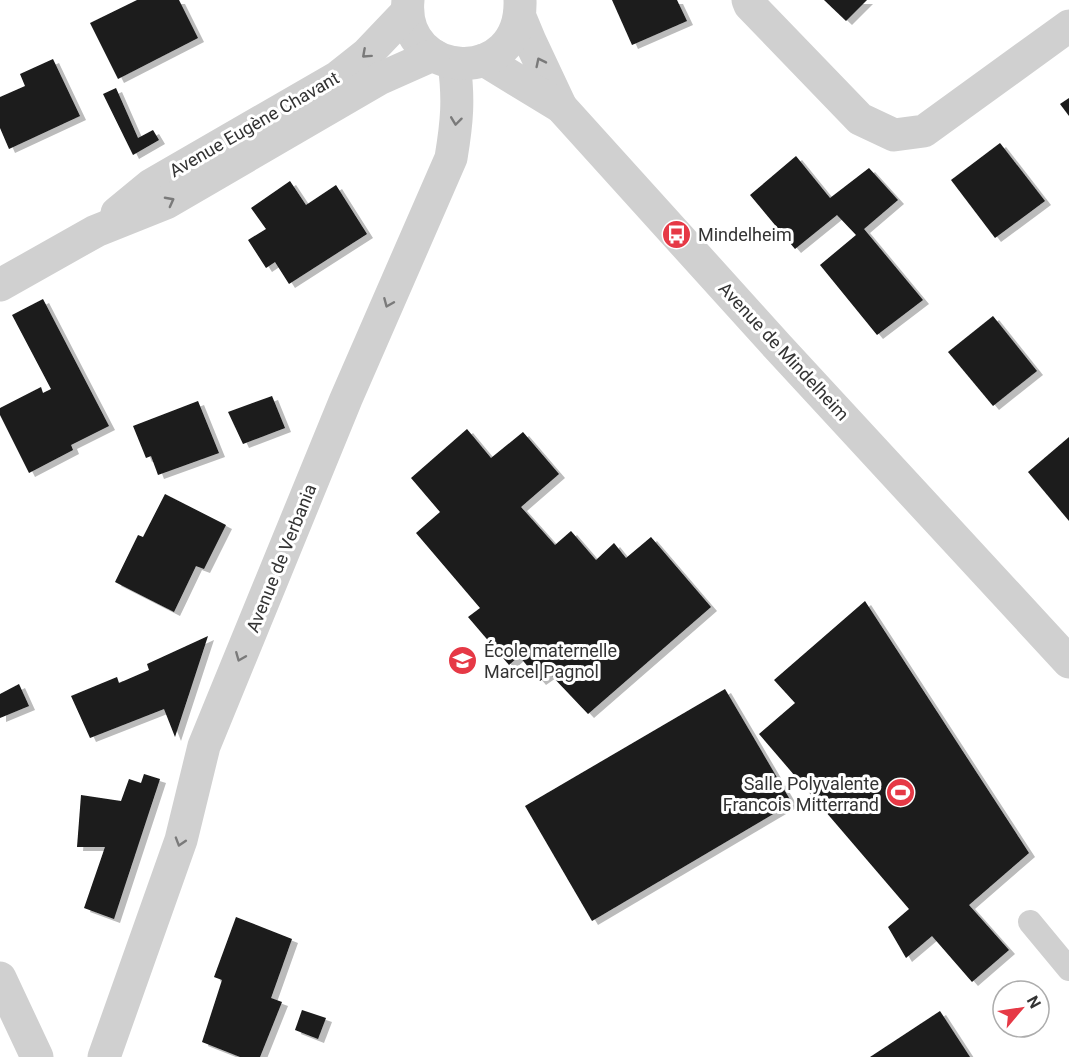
<svg xmlns="http://www.w3.org/2000/svg" width="1069" height="1057" font-family="Roboto,sans-serif">
  <style>
    .building { fill: #1a1a1a; filter: url(#shadow) }
    .lines { fill: none; stroke-linecap: round; stroke-linejoin: round }
    .service { stroke: #d0d0d0; stroke-width: 24 }
    .minor { stroke: #d0d0d0; stroke-width: 33 }
    .tertiary { stroke: #d0d0d0; stroke-width: 33 }
    .oneway { stroke: #7a7a7a }
    .labels { text-anchor: middle; dominant-baseline: central; stroke-width: 6; stroke-linejoin: round; paint-order: stroke }
    .street-label { font-size: 18px; fill: #333; stroke: #fff }
    .poi-label { font-size: 18px; fill: #333; stroke: #fff; text-anchor: start }
  </style>
  <defs>
    <filter id="shadow"><feDropShadow dx="6" dy="4" stdDeviation="0" flood-color="#0004"/></filter>
  </defs>
  <rect width="100%" height="100%" fill="#fff"/>
  <g class="building">
    <path d="M 137,0 L 179,0 L 198,38 L 118,79 L 90,23 Z"/>
    <path d="M 612,0 L 677,0 L 687,21 L 632,45 Z"/>
    <path d="M 824,0 L 867,0 L 846,21 Z"/>
    <path d="M 53,59 L 80,116 L 9,149 L 0,128 L 0,97 L 25,86 L 20,74 Z"/>
    <path d="M 116,88 L 138,138 L 153,130 L 159,140 L 133,155 L 103,94 Z"/>
    <path d="M 1069,98 L 1069,116 L 1060,104 Z"/>
    <path d="M 1000,143 L 1045,201 L 995,238 L 951,180 Z"/>
    <path d="M 796,156 L 830,198 L 869,168 L 898,200 L 864,229 L 923,300 L 877,335 L 820,265 L 856,235 L 837,215 L 795,249 L 750,195 Z"/>
    <path d="M 290,181 L 306,205 L 336,185 L 367,234 L 289,284 L 275,262 L 266,268 L 248,240 L 266,229 L 251,208 Z"/>
    <path d="M 43,299 L 109,426 L 71,445 L 73,450 L 29,473 L 0,415 L 0,408 L 41,387 L 43,393 L 51,389 L 12,315 Z"/>
    <path d="M 993,316 L 1037,371 L 993,406 L 948,352 Z"/>
    <path d="M 272,396 L 285,428 L 243,444 L 228,412 Z"/>
    <path d="M 198,401 L 219,453 L 158,475 L 151,456 L 146,458 L 133,426 Z"/>
    <path d="M 467,429 L 491,458 L 523,432 L 559,474 L 521,507 L 555,545 L 571,531 L 596,560 L 614,543 L 626,558 L 651,537 L 711,607 L 588,714 L 550,674 L 540,681 L 519,656 L 509,665 L 468,617 L 480,608 L 416,533 L 440,512 L 411,478 Z"/>
    <path d="M 1069,437 L 1069,521 L 1028,472 Z"/>
    <path d="M 165,494 L 226,525 L 204,569 L 196,566 L 174,612 L 115,582 L 138,535 L 143,537 Z"/>
    <path d="M 865,601 L 1029,853 L 969,905 L 1009,950 L 972,982 L 932,936 L 906,958 L 888,927 L 909,909 L 759,734 L 795,703 L 774,680 Z"/>
    <path d="M 208,636 L 175,737 L 164,709 L 90,738 L 71,696 L 117,677 L 119,683 L 149,670 L 147,664 Z"/>
    <path d="M 19,684 L 29,706 L 0,718 L 0,694 Z"/>
    <path d="M 725,689 L 792,803 L 592,921 L 525,806 Z"/>
    <path d="M 144,774 L 160,779 L 114,919 L 84,908 L 105,847 L 77,847 L 81,795 L 121,801 L 129,779 L 141,783 Z"/>
    <path d="M 236,917 L 292,939 L 271,998 L 282,1002 L 260,1057 L 240,1057 L 202,1042 L 222,980 L 214,977 Z"/>
    <path d="M 302,1010 L 326,1018 L 318,1039 L 295,1030 Z"/>
    <path d="M 940,1011 L 970,1057 L 870,1057 Z"/>
  </g>
  <g class="lines">
    <path class="service" d="M 1030,922 L 1069,969"/>
    <g class="minor">
      <path d="M 748,0 L 750,5 L 860,119 L 894,135 L 924,131 L 1069,26"/>
      <path d="M 520,17 L 530,41 L 561,107"/>
      <path d="M 484,60 L 561,107 L 778,347 L 1069,662"/>
      <path d="M 0,978 L 37,1057"/>
      <path d="M 104,1057 L 181,840 L 204,746 L 346,399 L 451,158 C 457,122 459,99 454,63"/>
    </g>
    <g class="tertiary">
      <path d="M 408,0 C 400,81 523,88 520,0"/>
      <path d="M 117,213 L 151,185 L 338,77 L 367,54 L 407,12"/>
      <path d="M 0,285 L 96,231 L 166,203 L 379,79 L 433,55"/>
    </g>
  </g>
  <defs><path id="oneway-chevron" d="M-2-3.5L2.5 0L-2 3.5" fill="none" stroke-width="1.6" stroke-linecap="round" stroke-linejoin="round" transform="scale(1.5)"/></defs>
  <g class="oneway">
    <use href="#oneway-chevron" transform="translate(366 54) rotate(138)"/>
    <use href="#oneway-chevron" transform="translate(540 62) rotate(-116)"/>
    <use href="#oneway-chevron" transform="translate(456 121) rotate(97)"/>
    <use href="#oneway-chevron" transform="translate(170 201) rotate(-28)"/>
    <use href="#oneway-chevron" transform="translate(388 303) rotate(113)"/>
    <use href="#oneway-chevron" transform="translate(240 657) rotate(112)"/>
    <use href="#oneway-chevron" transform="translate(180 842) rotate(107)"/>
  </g>
  <defs>
    <symbol id="bus-disc" viewBox="-11 -11 22 22"><circle r="9.5" fill="#e63946" stroke="#fff"/><path d="M-5-6H5V4H4V6H2V4H-2V6H-4V4H-5ZM-3.5-4V0h7V-4ZM-3.5 1.2v1.5H-2V1.2ZM2 1.2v1.5H3.5V1.2Z" fill="#fff"/></symbol>
    <symbol id="school-disc" viewBox="-11 -11 22 22"><circle r="9.5" fill="#e63946" stroke="#fff"/><path d="M0-5L7-2L0 1L-7-2ZM-4 1L0 2.5L4 1V4Q0 6-4 4Z" fill="#fff"/></symbol>
    <symbol id="stadium-disc" viewBox="-11 -11 22 22"><circle r="9.5" fill="#e63946" stroke="#fff"/><path d="M0-5a6.5 5 0 1 0 0 10a6.5 5 0 1 0 0-10ZM-3.5-1.8h7v3.6h-7Z" fill="#fff"/></symbol>
  </defs>
  <g fill-rule="evenodd">
    <use href="#bus-disc" x="660" y="218" width="33" height="33"/>
    <use href="#school-disc" x="446" y="644" width="33" height="33"/>
    <use href="#stadium-disc" x="884" y="776" width="33" height="33"/>
  </g>
  <g class="labels">
    <g class="street-label">
      <text transform="translate(254 124) rotate(-30)">Avenue Eugène Chavant</text>
      <text transform="translate(784 351) rotate(47)">Avenue de Mindelheim</text>
      <text transform="translate(281 558) rotate(-68)">Avenue de Verbania</text>
    </g>
    <g class="poi-label">
      <text x="698" y="234">Mindelheim</text>
      <text x="484" y="650">École maternelle<tspan x="484" dy="21">Marcel Pagnol</tspan></text>
      <text x="879" y="783" text-anchor="end">Salle Polyvalente<tspan x="879" dy="21">Francois Mitterrand</tspan></text>
    </g>
  </g>
  <g transform="translate(1021 1009) rotate(61)"><circle r="28" fill="#ffffff" stroke="#adadad" stroke-width="1.5"/>
  <path d="M0-4.5L10 22L0 15L-10 22Z" fill="#e63946"/>
  <text y="-9" font-size="16" font-weight="bold" text-anchor="middle" fill="#333333">N</text>
  </g>
</svg>
